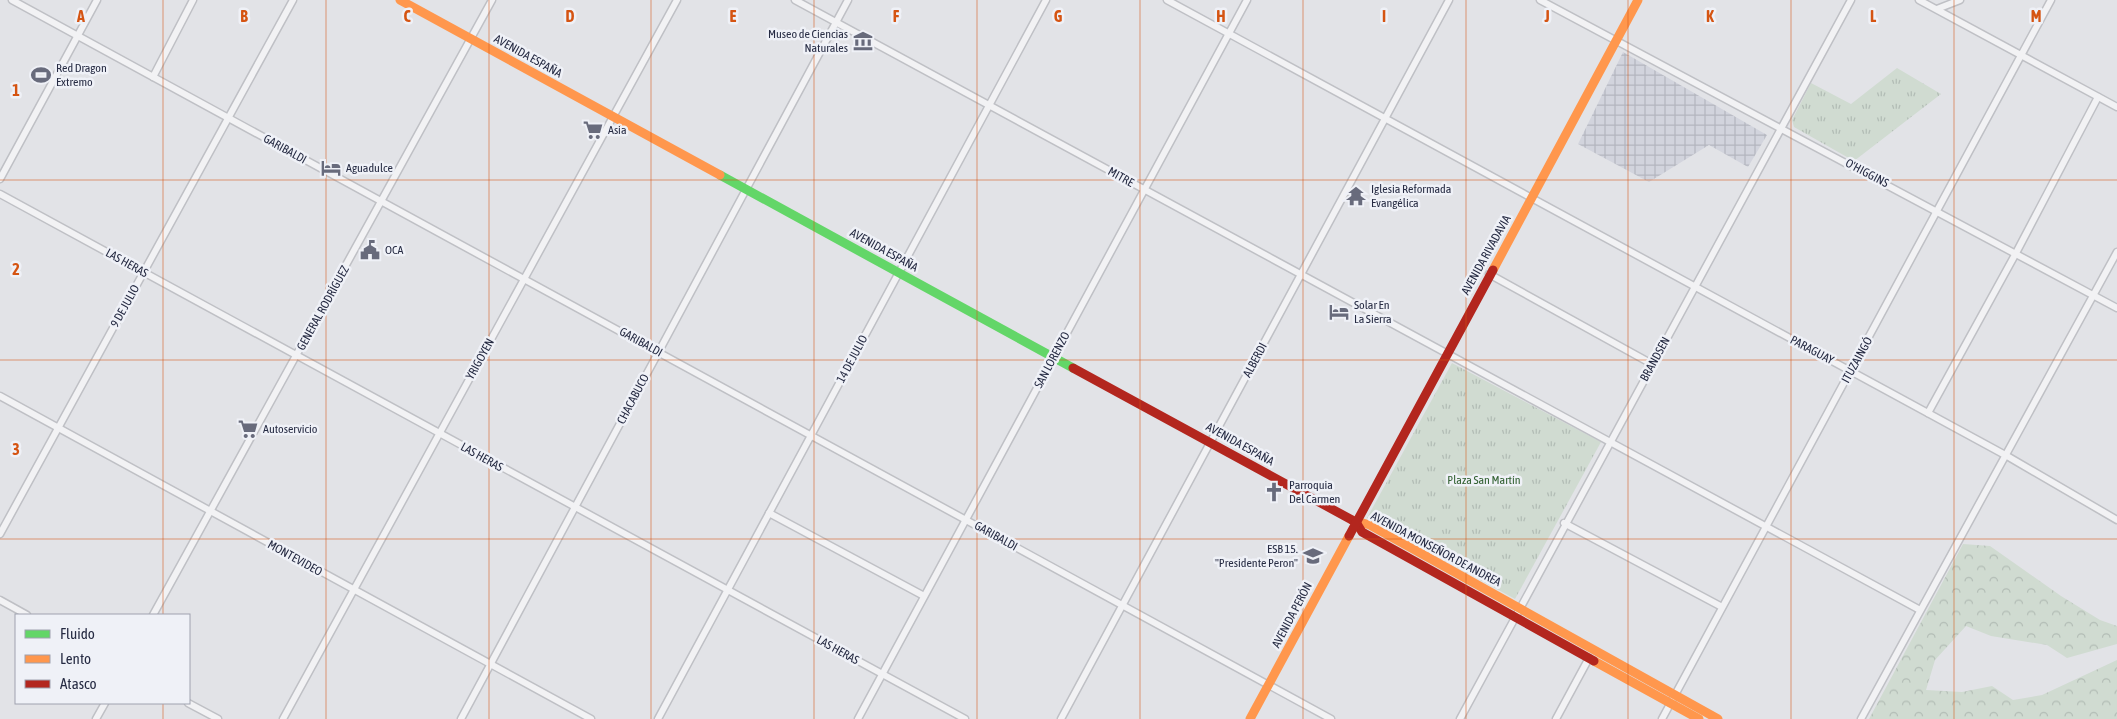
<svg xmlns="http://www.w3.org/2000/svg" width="2117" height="719" font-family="'Asap Condensed',sans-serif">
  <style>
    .industrial { fill: url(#industrial-grid) }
    .grass { fill: url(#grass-tufts) }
    .forest { fill: url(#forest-crowns) }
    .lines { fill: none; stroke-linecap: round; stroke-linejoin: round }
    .street-casing { stroke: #bfc0c5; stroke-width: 9 }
    .street { stroke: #f2f2f4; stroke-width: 6 }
    .fast { stroke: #63d668; stroke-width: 9 }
    .slow { stroke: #ff974d; stroke-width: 9 }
    .jam { stroke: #b3261e; stroke-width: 9 }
    .grid { fill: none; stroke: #d55412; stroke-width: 1; stroke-opacity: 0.55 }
    .labels { text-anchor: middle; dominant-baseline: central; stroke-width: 5; stroke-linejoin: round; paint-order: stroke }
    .poi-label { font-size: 12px; fill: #262b43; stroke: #eff1f7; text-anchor: start }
    .street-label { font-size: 12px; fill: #262b43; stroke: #eff1f7 }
    .park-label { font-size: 12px; fill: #326132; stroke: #eff1f7 }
    .grid-label { font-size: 16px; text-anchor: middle; font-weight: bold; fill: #d55412; stroke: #eff1f7; stroke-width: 5; stroke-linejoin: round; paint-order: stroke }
  </style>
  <defs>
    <pattern id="industrial-grid" width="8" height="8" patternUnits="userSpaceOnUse" patternTransform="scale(1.25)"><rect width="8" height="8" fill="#d2d4dd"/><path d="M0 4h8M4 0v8" fill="none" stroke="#b4b6bf"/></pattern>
    <pattern id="grass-tufts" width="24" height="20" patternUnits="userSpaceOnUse" patternTransform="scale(1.25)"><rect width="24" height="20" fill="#d0dbd1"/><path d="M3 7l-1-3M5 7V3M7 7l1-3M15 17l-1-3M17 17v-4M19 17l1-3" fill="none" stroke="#b2bcb5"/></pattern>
    <pattern id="forest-crowns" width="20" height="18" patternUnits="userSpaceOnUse" patternTransform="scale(1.25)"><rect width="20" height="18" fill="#d0dbd1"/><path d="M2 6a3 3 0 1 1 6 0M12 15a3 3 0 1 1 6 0" fill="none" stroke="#b2bcb5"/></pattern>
  </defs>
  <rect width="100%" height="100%" fill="#e2e3e7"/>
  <path class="industrial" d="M 1623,52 L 1767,135 L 1748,167 L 1709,145 L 1649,182 L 1578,144 Z"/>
  <g class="grass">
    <path d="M 1897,68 L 1941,94 L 1854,161 L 1794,127 L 1792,120 L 1811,83 L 1851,104 Z"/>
    <path d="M 1452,363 L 1601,442 L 1515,599 L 1367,518 Z"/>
  </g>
  <path class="forest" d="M 1963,544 L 1990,546 L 2061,596 L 2100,620 L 2117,626 L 2117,644 L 2067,658 L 2047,645 L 1991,636 L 1966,626 L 1935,660 L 1926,690 L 1962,692 L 1992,686 L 2013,700 L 2042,695 L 2117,660 L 2117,719 L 1869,719 Z"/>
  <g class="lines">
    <defs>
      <g id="street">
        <path d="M 12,0 L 1331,719"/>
        <path d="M 795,0 L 1920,610"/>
        <path d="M 1167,0 L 2007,456 L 2117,520"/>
        <path d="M 1540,0 L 2117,308"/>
        <path d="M 1919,0 L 2117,107"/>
        <path d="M 1937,9 L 1960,0"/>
        <path d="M 153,77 L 193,0"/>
        <path d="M 0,179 L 97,0"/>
        <path d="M 0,194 L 965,719"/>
        <path d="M 1489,274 L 1652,364"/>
        <path d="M 0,396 L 591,719"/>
        <path d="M 1928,413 L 2016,253 L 2098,97"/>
        <path d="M 769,513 L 924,596"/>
        <path d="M 1564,523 L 1722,607"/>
        <path d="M 0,534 L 293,0"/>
        <path d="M 0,600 L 27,615"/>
        <path d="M 153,615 L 492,0"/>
        <path d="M 188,703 L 218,719"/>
        <path d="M 96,719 L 105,703"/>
        <path d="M 283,719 L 677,0"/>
        <path d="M 461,719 L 848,0"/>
        <path d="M 658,719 L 1046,0"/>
        <path d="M 858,719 L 1247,0"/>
        <path d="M 1061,719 L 1449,0"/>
        <path d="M 1460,719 L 1851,0"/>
        <path d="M 1556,719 L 1589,658"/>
        <path d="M 1662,719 L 2051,0"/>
        <path d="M 1861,719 L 2117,252"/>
      </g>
    </defs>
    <use href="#street" class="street-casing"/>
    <use href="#street" class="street"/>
    <path class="fast" d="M 720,175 L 1073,368"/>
    <g class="slow">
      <path d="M 400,0 L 720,175"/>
      <path d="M 1493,270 L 1638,0"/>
      <path d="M 1352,520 L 1370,525 L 1718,719"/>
      <path d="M 1594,661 L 1699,719"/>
      <path d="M 1250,719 L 1349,536"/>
    </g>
    <g class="jam">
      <path d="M 1073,368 L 1352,520"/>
      <path d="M 1356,522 L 1362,532 L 1594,661"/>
      <path d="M 1349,536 L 1493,270"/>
    </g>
  </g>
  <path class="grid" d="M 163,0 L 163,615M 326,0 L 326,719M 489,0 L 489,719M 651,0 L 651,719M 814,0 L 814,719M 977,0 L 977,719M 1140,0 L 1140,719M 1303,0 L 1303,719M 1466,0 L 1466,719M 1628,0 L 1628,719M 1791,0 L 1791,719M 1954,0 L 1954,719M 0,180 L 2117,180M 0,360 L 2117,360M 0,539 L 2117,539M 163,703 L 163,719"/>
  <defs>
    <symbol id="museum-bare" viewBox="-9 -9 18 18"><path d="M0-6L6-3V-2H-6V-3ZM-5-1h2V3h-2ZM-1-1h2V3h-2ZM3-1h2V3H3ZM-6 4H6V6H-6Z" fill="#686b7c" stroke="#eff1f7" stroke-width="2.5" paint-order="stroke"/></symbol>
    <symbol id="stadium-bare" viewBox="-9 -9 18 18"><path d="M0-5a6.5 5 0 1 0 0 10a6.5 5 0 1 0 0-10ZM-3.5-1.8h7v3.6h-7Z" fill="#686b7c" stroke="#eff1f7" stroke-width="2.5" paint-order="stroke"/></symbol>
    <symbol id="supermarket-bare" viewBox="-9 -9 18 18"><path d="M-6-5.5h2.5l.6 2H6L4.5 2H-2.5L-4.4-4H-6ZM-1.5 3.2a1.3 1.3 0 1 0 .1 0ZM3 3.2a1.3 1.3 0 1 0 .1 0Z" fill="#686b7c" stroke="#eff1f7" stroke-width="2.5" paint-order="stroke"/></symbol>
    <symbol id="hotel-bare" viewBox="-9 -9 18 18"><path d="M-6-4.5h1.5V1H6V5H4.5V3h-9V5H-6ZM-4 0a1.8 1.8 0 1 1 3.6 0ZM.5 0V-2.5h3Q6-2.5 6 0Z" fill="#686b7c" stroke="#eff1f7" stroke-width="2.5" paint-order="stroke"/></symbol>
    <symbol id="temple-bare" viewBox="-9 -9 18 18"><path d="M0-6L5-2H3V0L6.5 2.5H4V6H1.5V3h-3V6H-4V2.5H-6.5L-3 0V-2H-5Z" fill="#686b7c" stroke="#eff1f7" stroke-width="2.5" paint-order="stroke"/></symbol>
    <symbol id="civic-bare" viewBox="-9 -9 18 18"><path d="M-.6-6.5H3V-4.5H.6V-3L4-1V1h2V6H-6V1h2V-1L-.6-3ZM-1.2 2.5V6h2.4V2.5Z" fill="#686b7c" stroke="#eff1f7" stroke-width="2.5" paint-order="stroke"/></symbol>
    <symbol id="church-bare" viewBox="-9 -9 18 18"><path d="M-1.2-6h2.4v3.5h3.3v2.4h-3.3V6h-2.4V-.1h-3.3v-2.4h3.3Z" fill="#686b7c" stroke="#eff1f7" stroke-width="2.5" paint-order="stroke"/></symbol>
    <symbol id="school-bare" viewBox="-9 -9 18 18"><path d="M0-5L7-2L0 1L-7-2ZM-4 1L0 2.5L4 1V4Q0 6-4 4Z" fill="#686b7c" stroke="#eff1f7" stroke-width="2.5" paint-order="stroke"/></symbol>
  </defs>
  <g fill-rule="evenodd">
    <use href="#museum-bare" x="849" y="27" width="28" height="28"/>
    <use href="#stadium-bare" x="27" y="61" width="28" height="28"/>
    <use href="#supermarket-bare" x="579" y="116" width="28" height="28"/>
    <use href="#hotel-bare" x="317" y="154" width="28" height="28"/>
    <use href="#temple-bare" x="1342" y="182" width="28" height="28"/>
    <use href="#civic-bare" x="356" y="236" width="28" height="28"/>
    <use href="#hotel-bare" x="1325" y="298" width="28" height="28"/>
    <use href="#supermarket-bare" x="234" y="415" width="28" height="28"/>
    <use href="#church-bare" x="1260" y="478" width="28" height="28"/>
    <use href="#school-bare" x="1299" y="542" width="28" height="28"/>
  </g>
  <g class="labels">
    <g class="poi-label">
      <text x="848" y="34" text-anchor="end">Museo de Ciencias<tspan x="848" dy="14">Naturales</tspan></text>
      <text x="56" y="68">Red Dragon<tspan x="56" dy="14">Extremo</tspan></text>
      <text x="608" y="130">Asia</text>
      <text x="346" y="168">Aguadulce</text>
      <text x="1371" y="189">Iglesia Reformada<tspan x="1371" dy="14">Evangélica</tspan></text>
      <text x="385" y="250">OCA</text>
      <text x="1354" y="305">Solar En<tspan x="1354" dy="14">La Sierra</tspan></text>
      <text x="263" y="429">Autoservicio</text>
      <text x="1289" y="485">Parroquia<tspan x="1289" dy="14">Del Carmen</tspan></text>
      <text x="1298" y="549" text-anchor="end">ESB 15.<tspan x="1298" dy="14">"Presidente Peron"</tspan></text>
    </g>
    <g class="street-label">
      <text transform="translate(528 56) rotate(29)">AVENIDA ESPAÑA</text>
      <text transform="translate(285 149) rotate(29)">GARIBALDI</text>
      <text transform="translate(1867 173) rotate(28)">O'HIGGINS</text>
      <text transform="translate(1121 177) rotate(29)">MITRE</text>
      <text transform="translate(884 250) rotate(29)">AVENIDA ESPAÑA</text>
      <text transform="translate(1486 255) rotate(-61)">AVENIDA RIVADAVIA</text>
      <text transform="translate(127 263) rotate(29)">LAS HERAS</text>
      <text transform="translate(125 306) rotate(-61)">9 DE JULIO</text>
      <text transform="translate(323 308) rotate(-61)">GENERAL RODRÍGUEZ</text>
      <text transform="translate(641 342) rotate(29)">GARIBALDI</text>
      <text transform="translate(1812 350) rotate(28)">PARAGUAY</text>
      <text transform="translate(480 359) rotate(-61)">YRIGOYEN</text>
      <text transform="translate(852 359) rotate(-62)">14 DE JULIO</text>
      <text transform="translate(1655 359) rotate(-61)">BRANDSEN</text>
      <text transform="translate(1052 360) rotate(-62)">SAN LORENZO</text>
      <text transform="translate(1255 360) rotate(-62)">ALBERDI</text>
      <text transform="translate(1857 360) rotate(-61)">ITUZAINGÓ</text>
      <text transform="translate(633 399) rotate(-62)">CHACABUCO</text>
      <text transform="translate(1240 444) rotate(29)">AVENIDA ESPAÑA</text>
      <text transform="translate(482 457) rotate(29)">LAS HERAS</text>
      <text transform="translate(996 536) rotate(29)">GARIBALDI</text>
      <text transform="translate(1436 549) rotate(28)">AVENIDA MONSEÑOR DE ANDREA</text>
      <text transform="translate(295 558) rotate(29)">MONTEVIDEO</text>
      <text transform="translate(1292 615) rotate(-62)">AVENIDA PERÓN</text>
      <text transform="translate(838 650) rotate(29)">LAS HERAS</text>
    </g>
    <g class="park-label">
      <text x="1484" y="480">Plaza San Martín</text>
    </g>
  </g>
  <g class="grid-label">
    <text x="81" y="22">A</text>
    <text x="244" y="22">B</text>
    <text x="407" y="22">C</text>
    <text x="570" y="22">D</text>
    <text x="733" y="22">E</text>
    <text x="896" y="22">F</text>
    <text x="1058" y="22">G</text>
    <text x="1221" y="22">H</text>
    <text x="1384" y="22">I</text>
    <text x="1547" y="22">J</text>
    <text x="1710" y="22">K</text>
    <text x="1873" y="22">L</text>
    <text x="2036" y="22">M</text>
    <text x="16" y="96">1</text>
    <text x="16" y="275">2</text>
    <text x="16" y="455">3</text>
  </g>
  <rect x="15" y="614" width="175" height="90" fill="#eff1f7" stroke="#9fa2af"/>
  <rect x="25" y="630" width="25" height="8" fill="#63d668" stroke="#9fa2af"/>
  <text x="60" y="639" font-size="15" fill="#262b43">Fluido</text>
  <rect x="25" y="655" width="25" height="8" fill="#ff974d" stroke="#9fa2af"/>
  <text x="60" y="664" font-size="15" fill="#262b43">Lento</text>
  <rect x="25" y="680" width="25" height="8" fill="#b3261e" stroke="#9fa2af"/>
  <text x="60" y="689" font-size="15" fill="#262b43">Atasco</text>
</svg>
